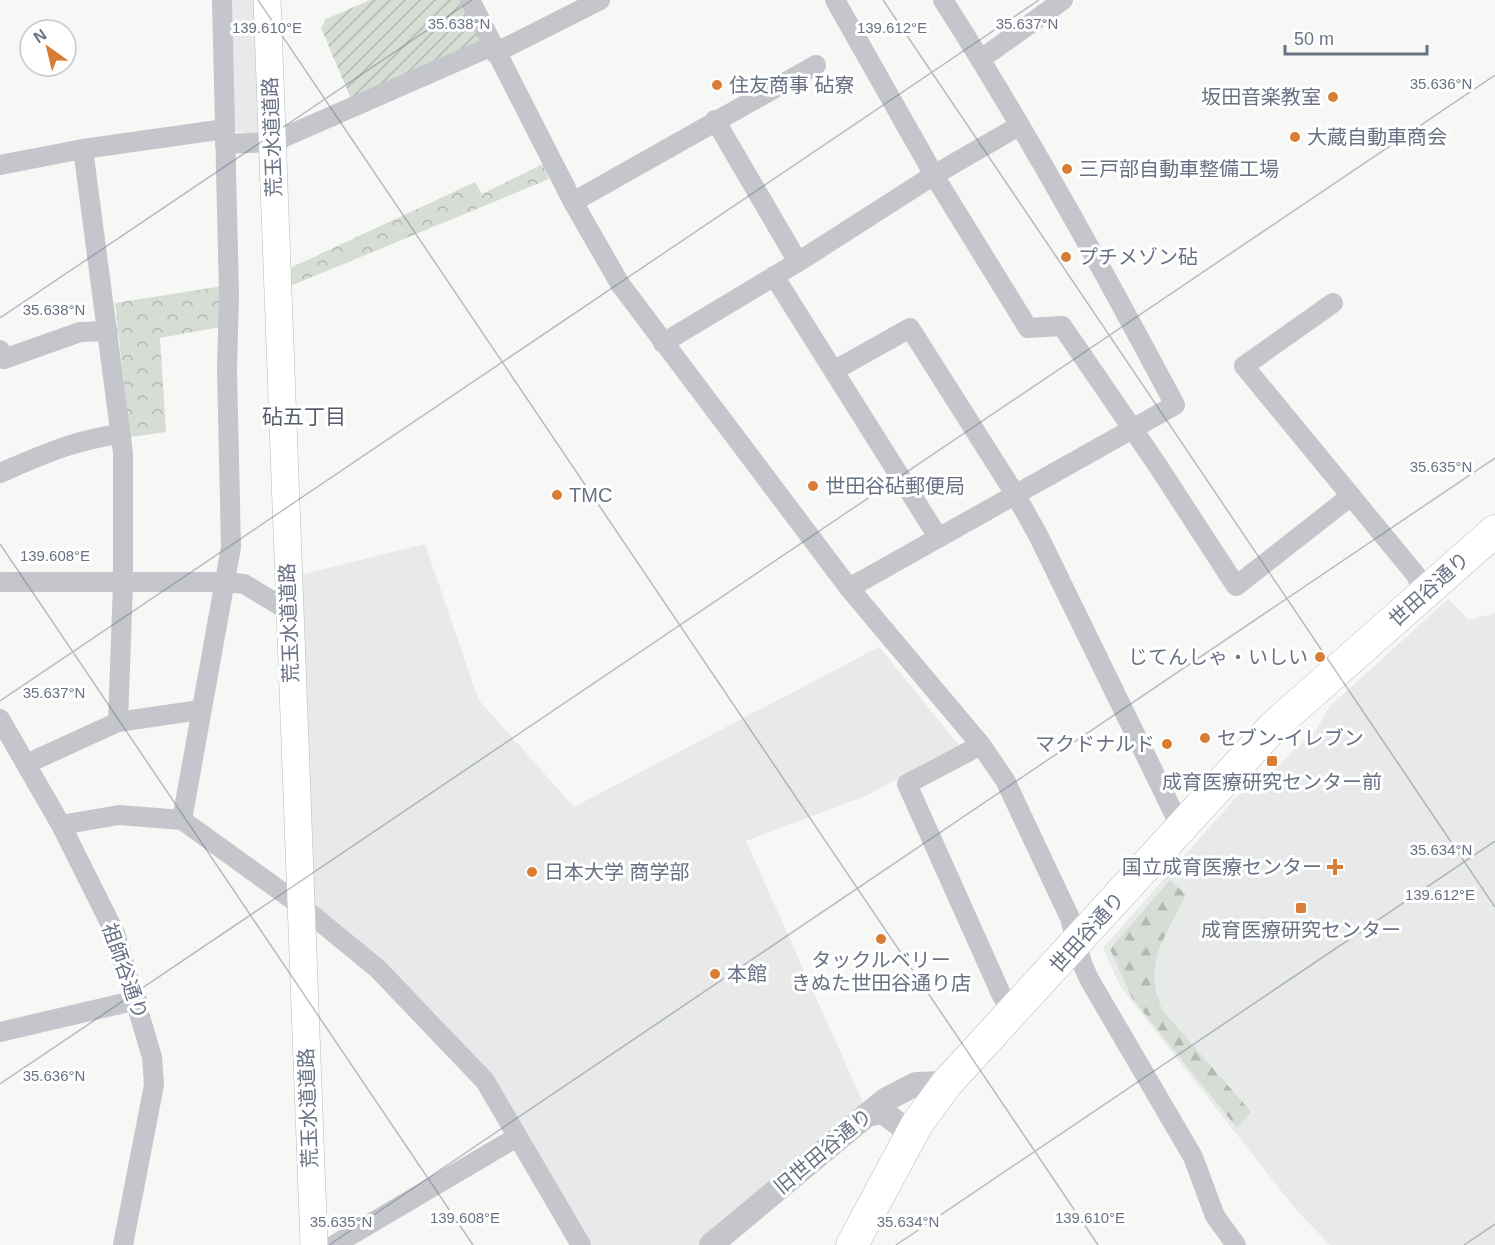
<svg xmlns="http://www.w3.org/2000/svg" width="1495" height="1245" font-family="Arial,'Noto Sans JP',sans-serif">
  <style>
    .built { fill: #e8e9e9 }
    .forest { fill: url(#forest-firs) }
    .park { fill: url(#park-crowns) }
    .garden { fill: url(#garden-furrows) }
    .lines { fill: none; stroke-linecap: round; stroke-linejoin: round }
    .secondary-casing { stroke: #b7b9bf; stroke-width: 28 }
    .primary-casing { stroke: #b5b8bd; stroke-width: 33 }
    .minor { stroke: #c4c6cb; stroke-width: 20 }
    .tertiary { stroke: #c4c6cb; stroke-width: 24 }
    .secondary { stroke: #fff; stroke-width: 27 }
    .primary { stroke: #fff; stroke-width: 32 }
    .ticks { fill: none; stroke: #697285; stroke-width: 1.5; stroke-opacity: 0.45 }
    .poi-dot { fill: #d97d35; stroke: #fff; stroke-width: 2 }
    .labels { text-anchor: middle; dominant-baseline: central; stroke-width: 6; stroke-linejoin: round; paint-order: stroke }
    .poi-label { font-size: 20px; fill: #697285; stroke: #fff; text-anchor: start }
    .street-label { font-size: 20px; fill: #697285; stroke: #fff }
    .neighbourhood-label { font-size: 21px; fill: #565d6a; stroke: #fff }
    .ticks-label { font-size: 15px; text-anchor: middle; fill: #697285; stroke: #fff; stroke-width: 6; stroke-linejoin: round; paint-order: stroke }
  </style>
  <defs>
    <pattern id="forest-firs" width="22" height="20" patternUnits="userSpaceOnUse" patternTransform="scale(1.5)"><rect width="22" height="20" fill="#d6ddd5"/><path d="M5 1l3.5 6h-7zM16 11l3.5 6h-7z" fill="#b2b8b2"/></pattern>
    <pattern id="park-crowns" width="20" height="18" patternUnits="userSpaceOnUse" patternTransform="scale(1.5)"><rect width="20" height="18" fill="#d6ddd5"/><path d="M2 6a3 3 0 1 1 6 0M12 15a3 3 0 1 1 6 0" fill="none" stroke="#b2b8b2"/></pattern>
    <pattern id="garden-furrows" width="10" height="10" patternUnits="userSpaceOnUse" patternTransform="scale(1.5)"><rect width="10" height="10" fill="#d6ddd5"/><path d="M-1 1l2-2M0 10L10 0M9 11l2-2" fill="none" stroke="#b2b8b2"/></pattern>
  </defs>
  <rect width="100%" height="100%" fill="#f7f8f5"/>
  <g class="built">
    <path d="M 226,0 L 260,0 L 268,136 L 233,131 Z"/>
    <path d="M 425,544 L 478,699 L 574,807 L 879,647 L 959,745 L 868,795 L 746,841 L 864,1105 L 698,1245 L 589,1245 L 491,1079 L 440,1019 L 352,936 L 305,902 L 300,575 Z"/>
    <path d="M 1448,599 L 1469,620 L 1495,613 L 1495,1245 L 1330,1245 L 1297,1211 L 1120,986 L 1103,948 L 1246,786 L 1275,769 L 1317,729 L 1329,707 Z"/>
  </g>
  <path class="forest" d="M 1170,880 L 1186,895 C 1166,936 1141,965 1163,1011 L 1251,1112 L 1237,1128 L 1132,998 L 1110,949 Z"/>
  <g class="park">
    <path d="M 543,164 L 549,179 L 288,287 L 288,269 L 475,182 L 482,194 Z"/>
    <path d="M 223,286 L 221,327 L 160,338 L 166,432 L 130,437 L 115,303 Z"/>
  </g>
  <path class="garden" d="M 370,0 L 463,0 L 483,40 L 352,101 L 321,28 L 326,19 Z"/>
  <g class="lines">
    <defs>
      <path id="secondary" d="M 267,0 L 314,1245"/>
      <path id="primary" d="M 852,1245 L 917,1124 L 947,1083 L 1273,727 L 1495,531"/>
    </defs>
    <use href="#secondary" class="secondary-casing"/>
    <use href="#primary" class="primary-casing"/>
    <g class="minor">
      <path d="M 470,0 L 573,202 L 620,284 L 849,588 L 981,745 L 1005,780 L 1070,918 L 1082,963 L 1089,979 L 1193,1157 L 1215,1216 L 1236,1245"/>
      <path d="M 835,0 L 938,182 L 1028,328 L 1062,326 L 1158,466 L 1236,586 L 1351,496"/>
      <path d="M 495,53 L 600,0"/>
      <path d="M 981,59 L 1063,0"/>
      <path d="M 715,120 L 798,262"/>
      <path d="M 225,144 L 273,142 L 492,46"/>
      <path d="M 83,149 L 123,453 L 123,584 L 118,722"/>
      <path d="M 0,165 L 83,149 L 225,129"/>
      <path d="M 573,202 L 816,65"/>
      <path d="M 774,276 L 938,537"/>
      <path d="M 1333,303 L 1244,366 L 1416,575 L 1424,594"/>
      <path d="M 663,343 L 798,262 L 934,175 L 1019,126"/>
      <path d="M 0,350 L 4,359 L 80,332 L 108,331"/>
      <path d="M 835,370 L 910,328 L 1015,494 L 1038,535 L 1181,828"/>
      <path d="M 0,473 C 42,455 74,440 120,434"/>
      <path d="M 0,582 L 226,582 L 244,584 L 289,611"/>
      <path d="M 849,588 L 1175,405 C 1102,268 1027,131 943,0"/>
      <path d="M 0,719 L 61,825 L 115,933 L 152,1057 L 154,1085 L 123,1245"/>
      <path d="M 981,745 L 907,784 L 1002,996 L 1015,1011"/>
      <path d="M 26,764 L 118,722 L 200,710"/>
      <path d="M 182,820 L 231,547 L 227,370 L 229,294 L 222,0"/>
      <path d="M 61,825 L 119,815 L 182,820 L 300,905 L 378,969 L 485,1081 L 581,1245"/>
      <path d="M 0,1032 L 137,1000"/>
      <path d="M 334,1245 L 517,1137"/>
    </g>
    <g class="tertiary">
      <path d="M 866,1115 L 883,1112 L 904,1128 L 904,1145"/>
      <path d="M 711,1245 L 885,1100 L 916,1084 L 947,1083"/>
    </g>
    <use href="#secondary" class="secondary"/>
    <use href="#primary" class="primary"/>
  </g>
  <path class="ticks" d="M 258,0 L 1098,1245M 883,0 L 1495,907M 0,318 L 472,0M 0,544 L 473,1245M 0,701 L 1039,0M 0,1084 L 1495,75M 329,1245 L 1495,458M 896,1245 L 1495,841M 1464,1245 L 1495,1224"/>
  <g class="poi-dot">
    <circle cx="717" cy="85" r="6"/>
    <circle cx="1333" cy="97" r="6"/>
    <circle cx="1295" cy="137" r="6"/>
    <circle cx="1067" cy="169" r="6"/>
    <circle cx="1066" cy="257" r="6"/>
    <circle cx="813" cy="486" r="6"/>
    <circle cx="557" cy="495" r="6"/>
    <circle cx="1320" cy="657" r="6"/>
    <circle cx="1205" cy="738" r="6"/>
    <circle cx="1167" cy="744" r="6"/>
    <rect x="1266" y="755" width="12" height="12" rx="3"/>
    <path d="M1332 858h6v6h6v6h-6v6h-6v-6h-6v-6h6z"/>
    <circle cx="532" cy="872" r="6"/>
    <rect x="1295" y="902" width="12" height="12" rx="3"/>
    <circle cx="881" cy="939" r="6"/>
    <circle cx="715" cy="974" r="6"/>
  </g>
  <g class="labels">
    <g class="poi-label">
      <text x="729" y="85">住友商事 砧寮</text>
      <text x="1321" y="97" text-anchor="end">坂田音楽教室</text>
      <text x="1307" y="137">大蔵自動車商会</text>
      <text x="1079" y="169">三戸部自動車整備工場</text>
      <text x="1078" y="257">プチメゾン砧</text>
      <text x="825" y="486">世田谷砧郵便局</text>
      <text x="569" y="495">TMC</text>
      <text x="1308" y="657" text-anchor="end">じてんしゃ・いしい</text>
      <text x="1217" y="738">セブン-イレブン</text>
      <text x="1155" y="744" text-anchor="end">マクドナルド</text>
      <text x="1272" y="782" text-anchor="middle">成育医療研究センター前</text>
      <text x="1322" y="867" text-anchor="end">国立成育医療センター</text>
      <text x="544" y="872">日本大学 商学部</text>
      <text x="1301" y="930" text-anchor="middle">成育医療研究センター</text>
      <text x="881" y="960" text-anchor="middle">タックルベリー<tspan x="881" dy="23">きぬた世田谷通り店</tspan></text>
      <text x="727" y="974">本館</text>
    </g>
    <g class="street-label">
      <text transform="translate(272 137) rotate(-92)">荒玉水道道路</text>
      <text transform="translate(1429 589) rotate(-42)">世田谷通り</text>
      <text transform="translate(289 623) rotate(-92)">荒玉水道道路</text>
      <text transform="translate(1087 932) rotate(-48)">世田谷通り</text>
      <text transform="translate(125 971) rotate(71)">祖師谷通り</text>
      <text transform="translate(308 1108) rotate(-92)">荒玉水道道路</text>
      <text transform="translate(823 1151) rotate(-40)">旧世田谷通り</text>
    </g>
    <g class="neighbourhood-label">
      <text x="304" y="416">砧五丁目</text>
    </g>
  </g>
  <g class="ticks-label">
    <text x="459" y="29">35.638°N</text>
    <text x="1027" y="29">35.637°N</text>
    <text x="267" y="33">139.610°E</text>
    <text x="892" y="33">139.612°E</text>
    <text x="1441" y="89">35.636°N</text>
    <text x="54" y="315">35.638°N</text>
    <text x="1441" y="472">35.635°N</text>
    <text x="55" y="561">139.608°E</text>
    <text x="54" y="698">35.637°N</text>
    <text x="1441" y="855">35.634°N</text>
    <text x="1440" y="900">139.612°E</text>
    <text x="54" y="1081">35.636°N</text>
    <text x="465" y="1223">139.608°E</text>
    <text x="1090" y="1223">139.610°E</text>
    <text x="341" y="1227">35.635°N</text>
    <text x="908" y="1227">35.634°N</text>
  </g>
  <g transform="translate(48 48) rotate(326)"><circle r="28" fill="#ffffff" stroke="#c3c7ce" stroke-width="1.5"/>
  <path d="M0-4.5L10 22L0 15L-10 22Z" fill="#d97d35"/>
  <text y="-9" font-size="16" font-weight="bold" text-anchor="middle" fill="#697285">N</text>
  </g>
  <path d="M1285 45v9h142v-9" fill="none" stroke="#697285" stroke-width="3"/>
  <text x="1294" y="45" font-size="18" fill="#697285" stroke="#ffffff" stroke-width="4.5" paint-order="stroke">50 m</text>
</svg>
